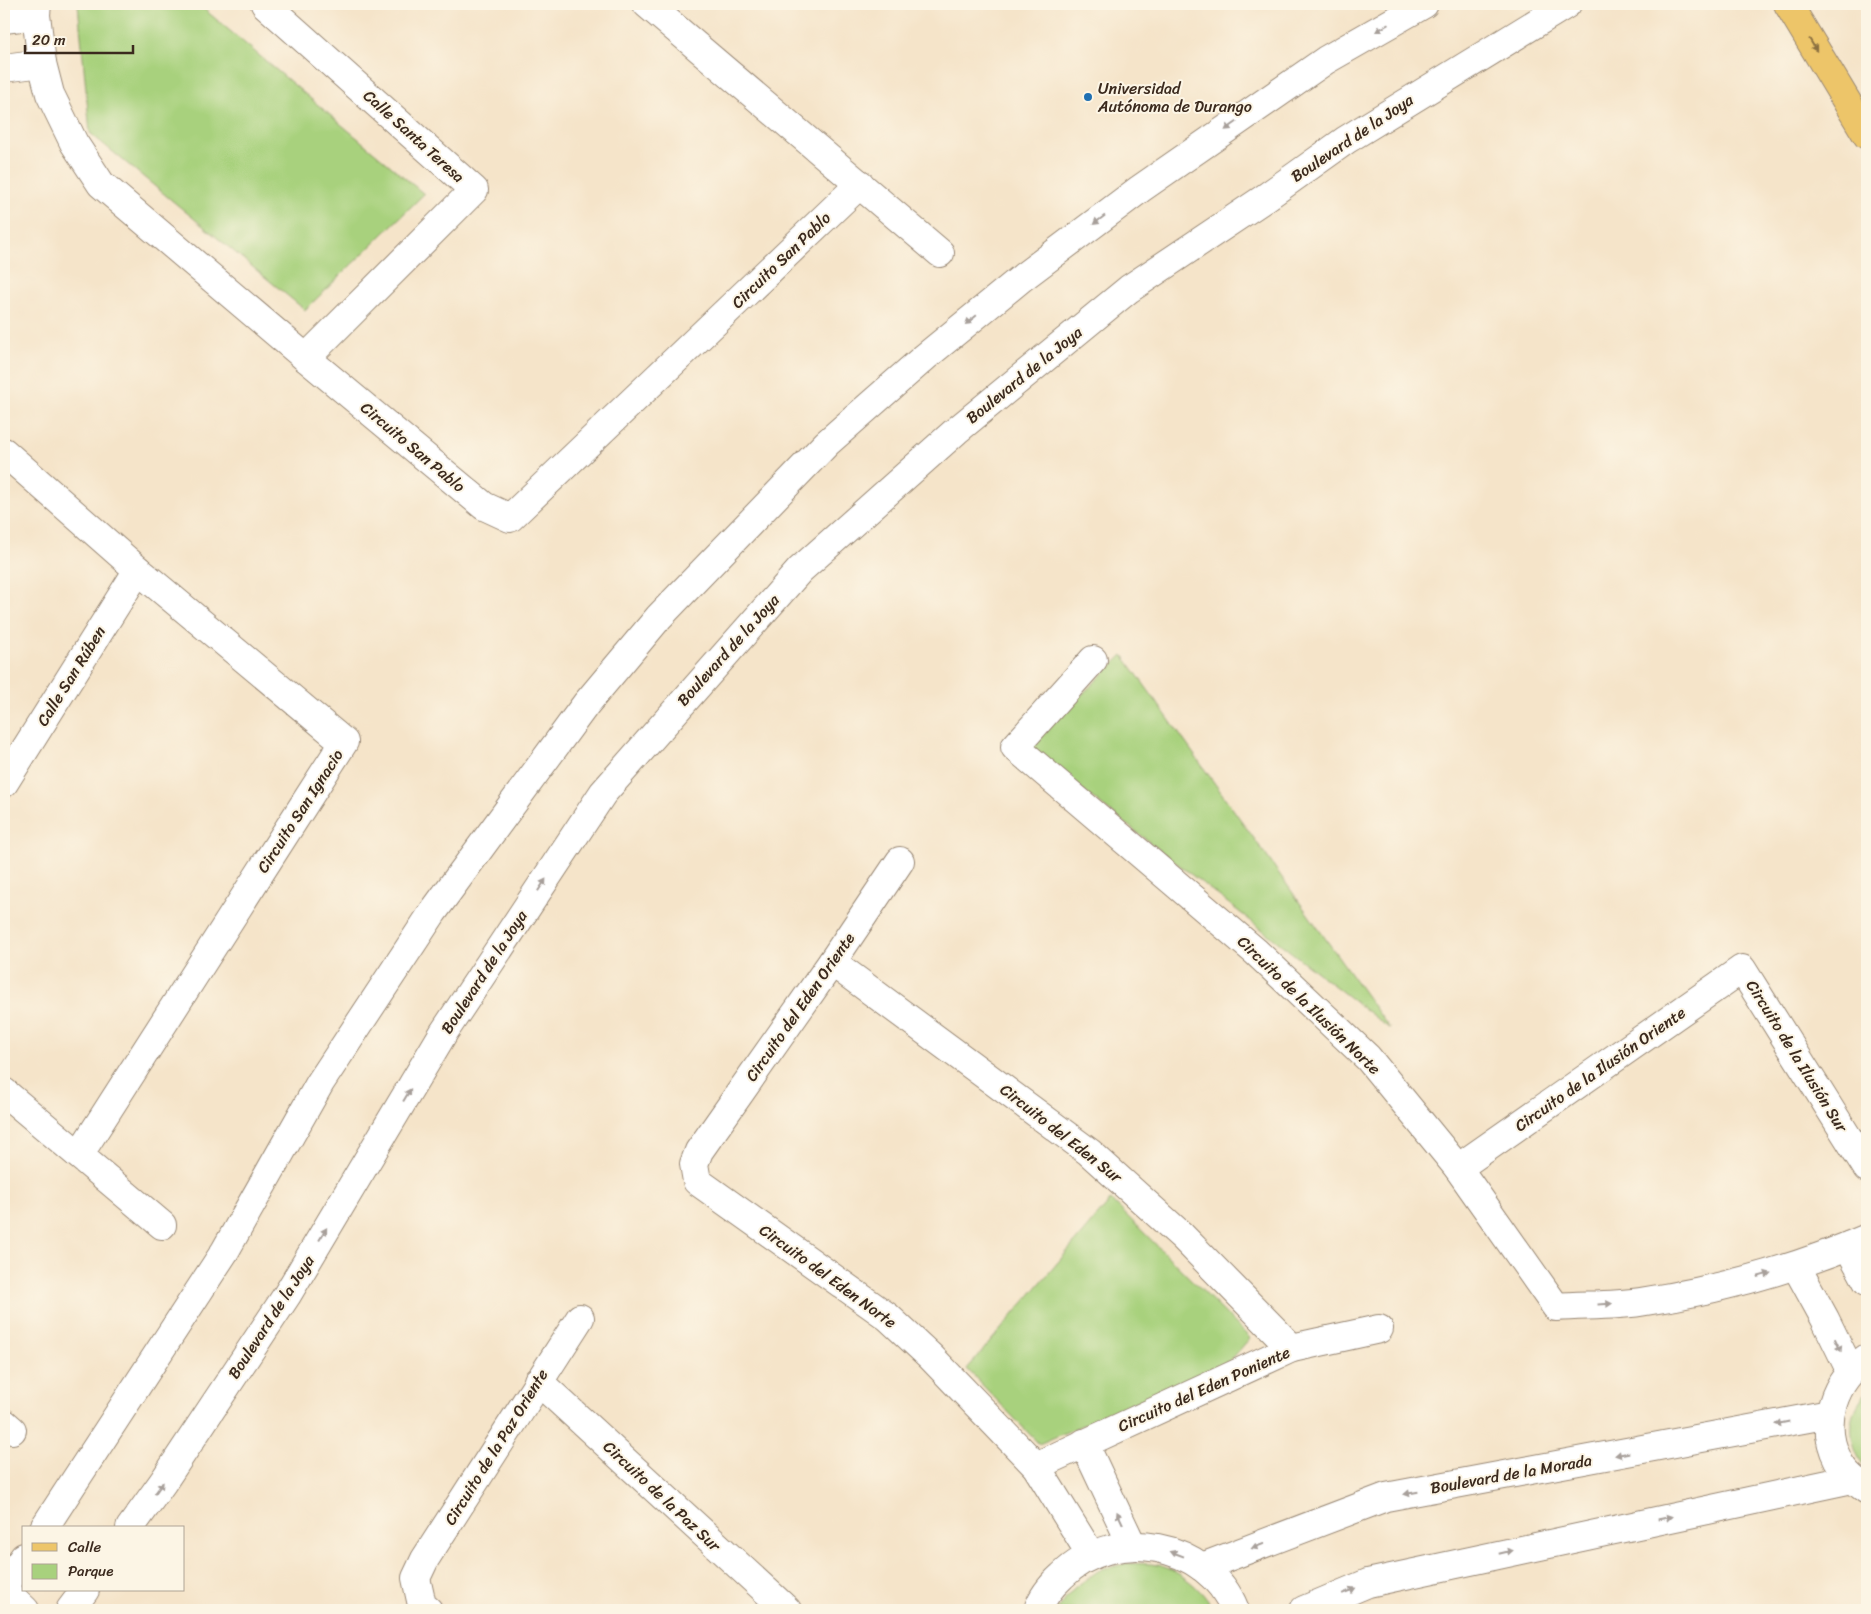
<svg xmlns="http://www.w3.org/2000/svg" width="1871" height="1614" font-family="Sriracha,sans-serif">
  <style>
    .green { fill: #a8d17d; stroke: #727e4e }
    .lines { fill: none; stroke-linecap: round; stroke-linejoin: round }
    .minor-casing { stroke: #988774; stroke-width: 30 }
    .primary-casing { stroke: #988774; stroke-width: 30 }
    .minor { stroke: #fff; stroke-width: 28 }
    .primary { stroke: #edc569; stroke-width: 28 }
    .oneway { fill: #a79f9a }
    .oneway2 { fill: #8b7040 }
    .poi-dot { fill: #1f6fb2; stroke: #fcf5e5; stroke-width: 2 }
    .labels { text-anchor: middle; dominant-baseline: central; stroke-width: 4; stroke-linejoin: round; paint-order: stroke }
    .poi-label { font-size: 16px; fill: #3b2a1e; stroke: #fcf5e5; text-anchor: start }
    .street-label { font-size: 16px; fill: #3b2a1e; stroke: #fcf5e5 }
  </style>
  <rect width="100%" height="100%" fill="#fcf5e5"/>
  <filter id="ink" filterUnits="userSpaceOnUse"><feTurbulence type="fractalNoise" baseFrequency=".02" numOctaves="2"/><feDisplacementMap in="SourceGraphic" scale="10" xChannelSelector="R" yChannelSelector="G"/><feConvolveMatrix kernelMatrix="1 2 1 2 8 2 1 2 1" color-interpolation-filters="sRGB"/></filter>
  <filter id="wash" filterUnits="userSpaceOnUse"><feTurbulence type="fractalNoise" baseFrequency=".0096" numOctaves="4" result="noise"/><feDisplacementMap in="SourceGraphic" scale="20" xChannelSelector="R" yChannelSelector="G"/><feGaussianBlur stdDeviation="1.12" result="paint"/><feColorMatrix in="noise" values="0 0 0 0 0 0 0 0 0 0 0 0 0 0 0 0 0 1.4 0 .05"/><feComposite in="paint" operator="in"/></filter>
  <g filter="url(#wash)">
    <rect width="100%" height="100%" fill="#f5e4c9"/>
    <g class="green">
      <path d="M 78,4 L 198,4 L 424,194 L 305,310 L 90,133 Z"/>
      <path d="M 1123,655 L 1390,1029 L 1027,747 Z"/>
      <path d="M 1111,1200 L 1250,1338 L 1230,1361 L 1039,1444 L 967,1369 Z"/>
      <path d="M 1867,1393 L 1867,1470 C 1848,1447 1845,1415 1867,1393 Z"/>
      <path d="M 1127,1563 C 1137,1564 1149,1563 1158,1565 C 1182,1572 1202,1589 1214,1610 L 1056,1610 L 1074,1588 L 1098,1571 Z"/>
    </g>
  </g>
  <g filter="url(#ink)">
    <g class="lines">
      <defs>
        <g id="minor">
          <path d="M 37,4 L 36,15 L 42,63 L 50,94 L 74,143 L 101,184 L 306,358 L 484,506 L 510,518 L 860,184"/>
          <path d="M 265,4 L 474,190 L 306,358"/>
          <path d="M 647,4 L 940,253"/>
          <path d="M 4,19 L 36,15"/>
          <path d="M 4,68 L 42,63"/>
          <path d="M 4,452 L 138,570 L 344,742 L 79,1155"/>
          <path d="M 1093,660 L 1015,747 L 1256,952 L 1368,1058 L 1458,1168 L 1556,1307 C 1584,1305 1613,1306 1640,1302 C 1720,1290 1793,1270 1867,1238"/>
          <path d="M 4,783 L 138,570"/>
          <path d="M 900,861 L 832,962 L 699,1151 L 694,1164 L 697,1181 L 888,1317 L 931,1357 L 1036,1466 L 1091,1555"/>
          <path d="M 832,962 L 1089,1152 L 1182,1236 L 1292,1348"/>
          <path d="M 4,1092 L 162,1225"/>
          <path d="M 1458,1168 L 1742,969 L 1867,1168"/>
          <path d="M 1848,1246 L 1867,1281"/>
          <path d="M 1796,1266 L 1825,1319 L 1850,1370"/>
          <path d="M 1867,1358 C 1834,1380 1819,1423 1838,1460 C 1844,1473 1856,1482 1867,1490"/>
          <path d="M 538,1381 L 787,1610"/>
          <path d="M 4,1423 L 12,1430"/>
          <path d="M 1084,1443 L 1132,1545"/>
          <path d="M 1036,1466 L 1292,1348 L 1379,1329"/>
          <path d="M 44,1528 L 225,1251 L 320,1083 L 433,912 L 586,704 L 659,617 L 827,443 L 925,357 L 1023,277 L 1140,189 L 1326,60 L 1424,4"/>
          <path d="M 130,1528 L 163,1482 L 287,1295 L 444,1032 L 603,793 L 800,570 L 956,431 L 1129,289 L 1262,200 L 1346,140 L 1567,4"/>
          <path d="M 1202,1567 L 1386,1497 L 1830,1414"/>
          <path d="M 4,1585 L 24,1557"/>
          <path d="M 4,1590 L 25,1610"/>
          <path d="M 70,1610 L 85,1590"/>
          <path d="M 428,1610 L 422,1605 L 416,1578 L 425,1559 L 580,1318"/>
          <path d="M 1038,1610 C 1042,1597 1052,1585 1062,1576 C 1113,1525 1208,1541 1235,1610"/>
          <path d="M 1304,1610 L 1368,1583 L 1852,1479"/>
        </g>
        <path id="primary" d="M 1788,4 L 1867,135"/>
      </defs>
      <use href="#minor" class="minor-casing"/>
      <use href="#primary" class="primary-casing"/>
      <use href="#minor" class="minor"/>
      <use href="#primary" class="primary"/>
    </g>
    <defs><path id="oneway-solid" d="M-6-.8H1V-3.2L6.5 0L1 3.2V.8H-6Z" transform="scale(1.25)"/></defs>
    <g class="oneway">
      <use href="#oneway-solid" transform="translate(1382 28) rotate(150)"/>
      <use href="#oneway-solid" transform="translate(1231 126) rotate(145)"/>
      <use href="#oneway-solid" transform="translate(1099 220) rotate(143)"/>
      <use href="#oneway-solid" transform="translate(971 320) rotate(141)"/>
      <use href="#oneway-solid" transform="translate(542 885) rotate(-57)"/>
      <use href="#oneway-solid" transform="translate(407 1095) rotate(-59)"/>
      <use href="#oneway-solid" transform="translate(323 1234) rotate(-59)"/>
      <use href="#oneway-solid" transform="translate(1764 1275) rotate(-16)"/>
      <use href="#oneway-solid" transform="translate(1605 1304) rotate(-3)"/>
      <use href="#oneway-solid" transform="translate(1838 1345) rotate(64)"/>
      <use href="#oneway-solid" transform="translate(1782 1423) rotate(169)"/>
      <use href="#oneway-solid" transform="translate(1622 1454) rotate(169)"/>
      <use href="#oneway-solid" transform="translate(159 1488) rotate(-54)"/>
      <use href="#oneway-solid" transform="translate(1411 1493) rotate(170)"/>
      <use href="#oneway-solid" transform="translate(1120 1518) rotate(-115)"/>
      <use href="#oneway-solid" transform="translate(1665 1518) rotate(-12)"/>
      <use href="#oneway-solid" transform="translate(1258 1546) rotate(159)"/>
      <use href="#oneway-solid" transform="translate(1506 1552) rotate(-13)"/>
      <use href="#oneway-solid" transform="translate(1177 1554) rotate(-159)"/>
      <use href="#oneway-solid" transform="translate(1349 1591) rotate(-23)"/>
    </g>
    <use class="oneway2" href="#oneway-solid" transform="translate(1813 45) rotate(59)"/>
  </g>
  <circle class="poi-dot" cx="1088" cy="97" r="5"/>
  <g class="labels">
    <g class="poi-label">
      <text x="1098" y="88">Universidad<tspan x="1098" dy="18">Autónoma de Durango</tspan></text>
    </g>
    <g class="street-label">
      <text transform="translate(414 136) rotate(42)">Calle Santa Teresa</text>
      <text transform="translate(1352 138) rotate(-34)">Boulevard de la Joya</text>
      <text transform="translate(781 260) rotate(-44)">Circuito San Pablo</text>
      <text transform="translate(1024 375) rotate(-39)">Boulevard de la Joya</text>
      <text transform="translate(413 447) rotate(40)">Circuito San Pablo</text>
      <text transform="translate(728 650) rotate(-48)">Boulevard de la Joya</text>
      <text transform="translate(71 676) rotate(-58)">Calle San Rúben</text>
      <text transform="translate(300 811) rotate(-57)">Circuito San Ignacio</text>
      <text transform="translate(484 972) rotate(-57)">Boulevard de la Joya</text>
      <text transform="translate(1309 1005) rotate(44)">Circuito de la Ilusión Norte</text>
      <text transform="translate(800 1007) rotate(-55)">Circuito del Eden Oriente</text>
      <text transform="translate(1797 1056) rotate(58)">Circuito de la Ilusión Sur</text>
      <text transform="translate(1600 1069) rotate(-35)">Circuito de la Ilusión Oriente</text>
      <text transform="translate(1061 1133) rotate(38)">Circuito del Eden Sur</text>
      <text transform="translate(828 1276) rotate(36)">Circuito del Eden Norte</text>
      <text transform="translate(271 1317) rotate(-57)">Boulevard de la Joya</text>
      <text transform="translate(1204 1389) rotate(-24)">Circuito del Eden Poniente</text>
      <text transform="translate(496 1447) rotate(-58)">Circuito de la Paz Oriente</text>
      <text transform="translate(1511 1474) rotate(-10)">Boulevard de la Morada</text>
      <text transform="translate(662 1496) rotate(43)">Circuito de la Paz Sur</text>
    </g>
  </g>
  <rect width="1871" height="1614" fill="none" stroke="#fcf5e5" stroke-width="20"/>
  <rect x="22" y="1526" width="162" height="65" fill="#fcf5e5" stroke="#afa495"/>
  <rect x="32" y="1543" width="25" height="8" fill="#edc569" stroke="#afa495"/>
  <text x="68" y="1552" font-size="15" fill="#3b2a1e">Calle</text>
  <rect x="32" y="1564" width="25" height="15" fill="#a8d17d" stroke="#afa495"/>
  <text x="68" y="1576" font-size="15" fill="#3b2a1e">Parque</text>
  <path d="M25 45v8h108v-8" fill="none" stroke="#3b2a1e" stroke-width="2.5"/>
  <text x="32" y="45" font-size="15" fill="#3b2a1e" stroke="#fcf5e5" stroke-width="4" paint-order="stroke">20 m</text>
</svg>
